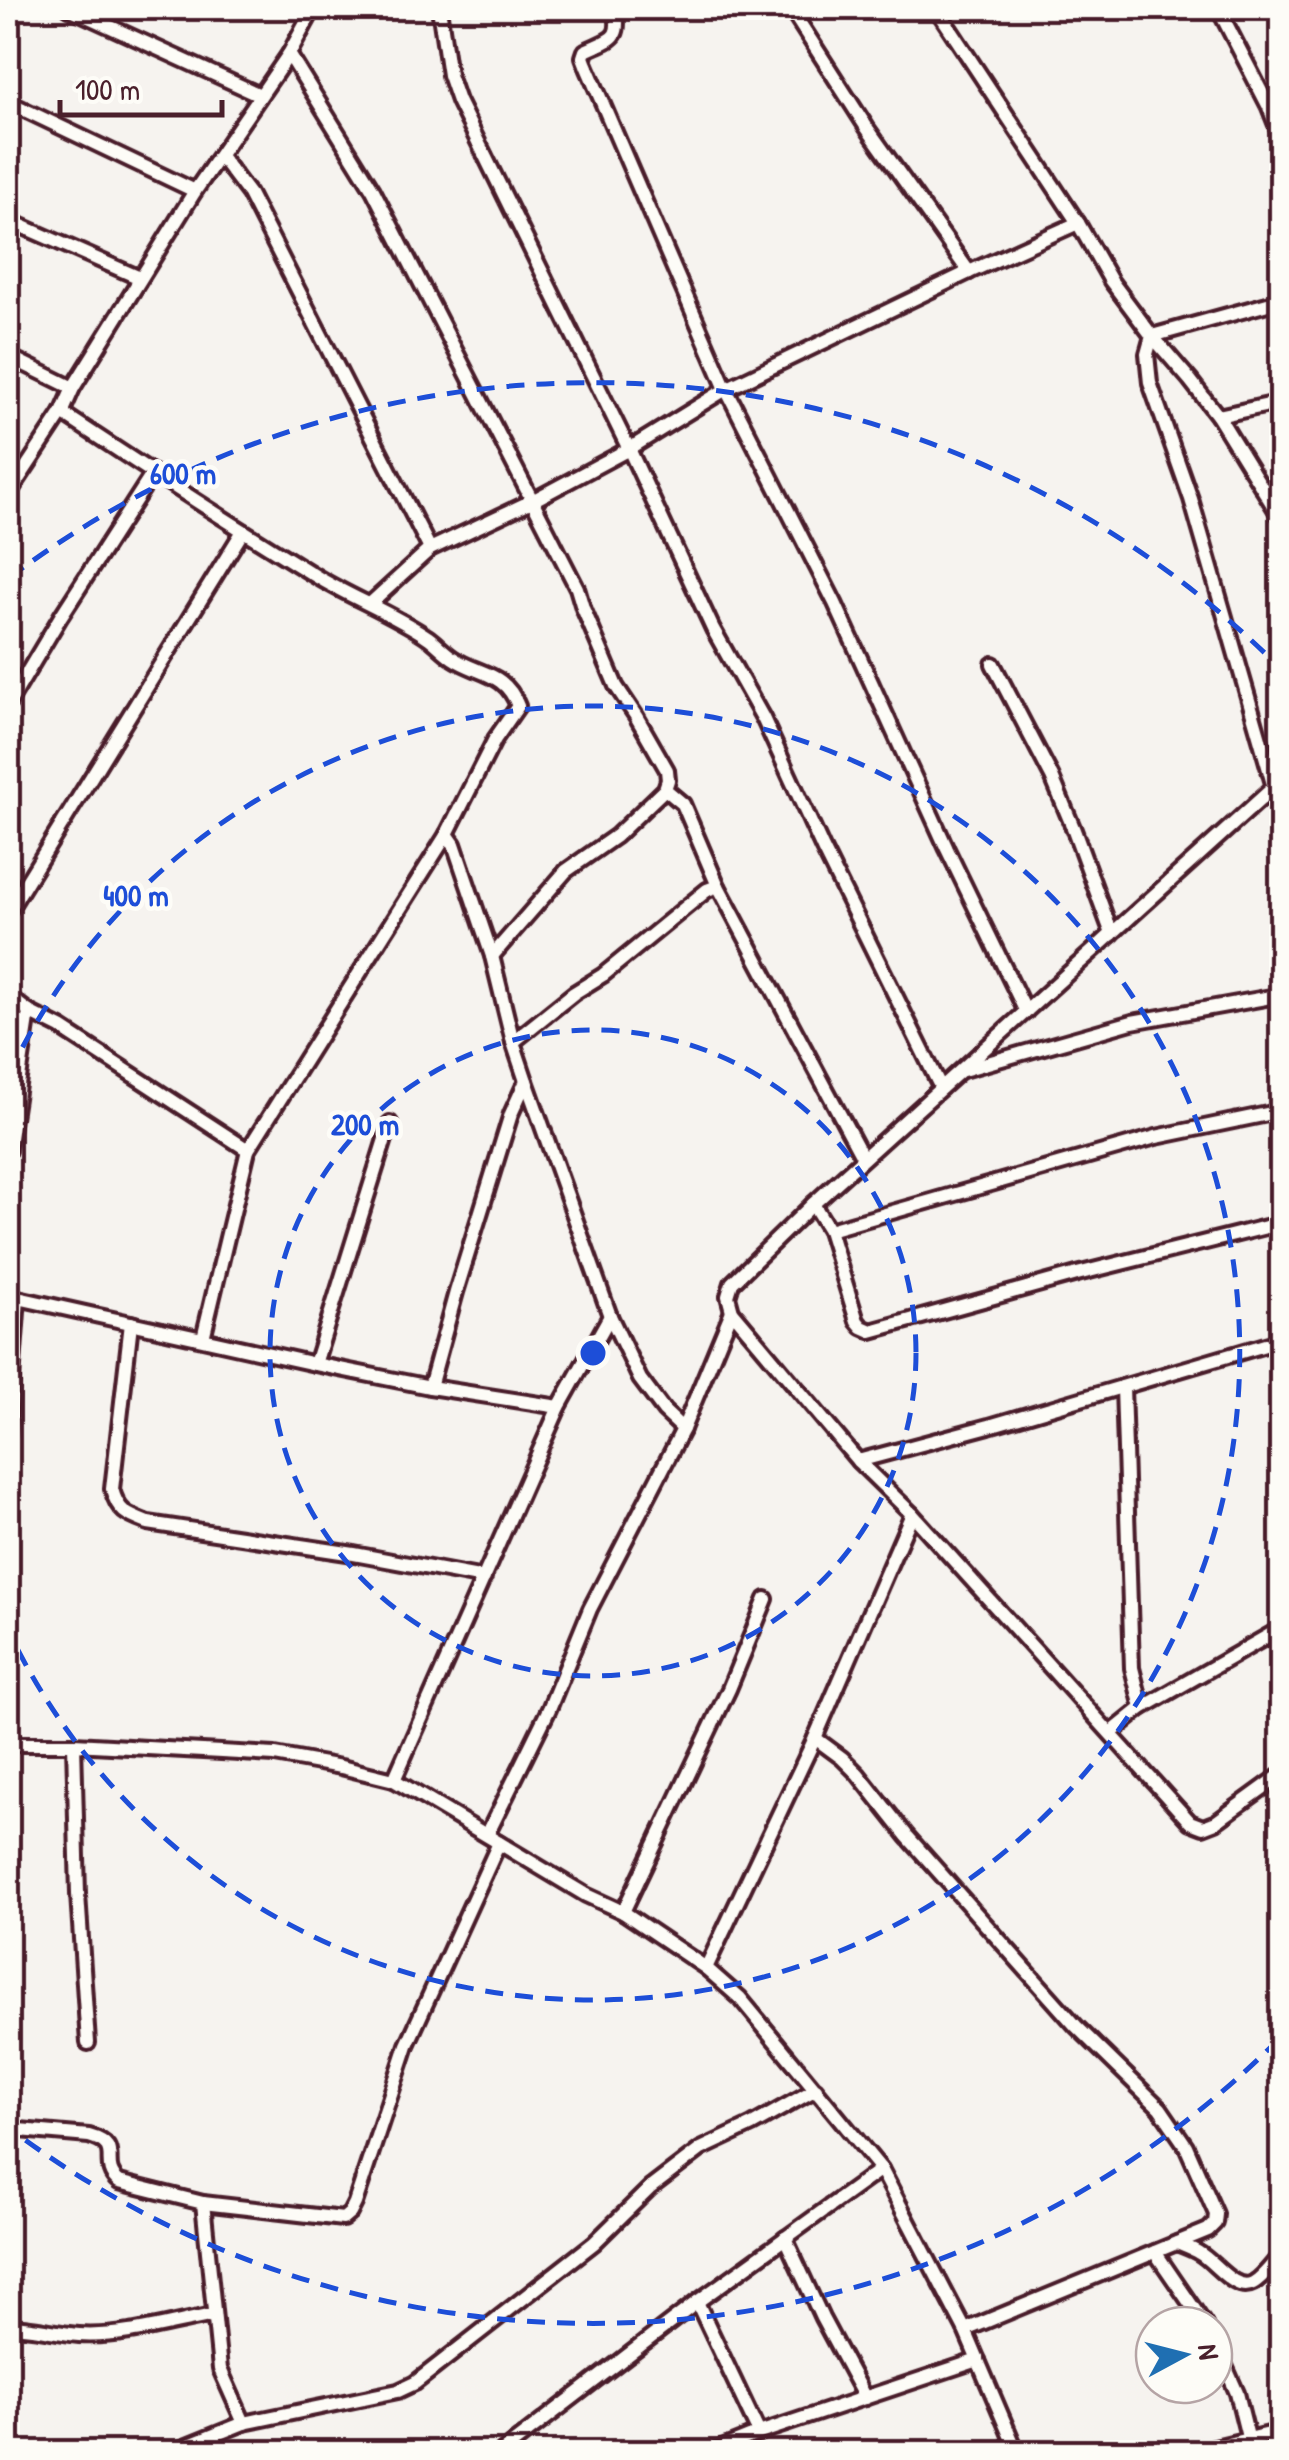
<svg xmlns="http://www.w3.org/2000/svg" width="1289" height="2460" font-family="'Patrick Hand',sans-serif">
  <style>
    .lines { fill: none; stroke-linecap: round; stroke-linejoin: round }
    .street-casing { stroke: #4a1f2b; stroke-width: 20 }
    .street { stroke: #fdfcf7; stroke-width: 12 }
    .ring { fill: none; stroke: #1d4ed8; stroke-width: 5; stroke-dasharray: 18 12 }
    .centre { fill: #1d4ed8; stroke: #fdfcf7; stroke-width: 5 }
    .ring-label { font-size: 30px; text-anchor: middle; font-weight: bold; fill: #1d4ed8; stroke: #fdfcf7; stroke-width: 9; stroke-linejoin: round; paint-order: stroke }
  </style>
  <rect width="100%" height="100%" fill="#f6f3ef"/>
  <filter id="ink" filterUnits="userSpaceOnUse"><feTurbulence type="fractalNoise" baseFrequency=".01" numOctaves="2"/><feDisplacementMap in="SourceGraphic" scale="20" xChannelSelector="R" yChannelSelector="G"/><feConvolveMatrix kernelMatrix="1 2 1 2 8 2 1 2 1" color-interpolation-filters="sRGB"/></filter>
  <g filter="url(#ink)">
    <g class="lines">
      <defs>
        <g id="street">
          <path d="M 69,8 L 260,95"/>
          <path d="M 439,8 L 449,75 L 458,101 L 629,449 L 713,629 L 763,718 L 823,849 L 941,1088"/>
          <path d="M 615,8 C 622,40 612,38 585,51 L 583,57 L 586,65 L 726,389 L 835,603 L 947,849 L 1026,1012"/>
          <path d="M 790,8 L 867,128 L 969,272"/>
          <path d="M 936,8 L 1078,223 L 1111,281 L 1152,336 L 1190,380 L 1218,416 L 1282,520"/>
          <path d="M 1218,8 L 1269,107 L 1282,140"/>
          <path d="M 289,54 L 373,190 L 577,588 L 583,608 L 616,686 L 636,716 L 667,770 L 668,780 L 665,789 L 616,836 L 566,871 L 492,956"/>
          <path d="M 8,102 L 195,191"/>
          <path d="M 221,157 L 249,194 L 430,549"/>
          <path d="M 8,220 L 140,278"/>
          <path d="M 1282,300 L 1152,336 L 1147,354 L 1150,383 L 1191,499 L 1282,815"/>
          <path d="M 8,356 L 73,388"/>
          <path d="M 62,413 C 145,468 229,523 314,575 C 351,598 393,613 429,638 C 437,644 444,652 453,658 C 478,675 505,671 518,706 L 495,739 L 447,834 L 248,1150 L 203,1338"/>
          <path d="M 1218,416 L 1282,402"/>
          <path d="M 8,495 L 62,413 L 73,388 L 195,191 L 289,54 L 314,8"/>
          <path d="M 370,604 L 430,549 L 532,501 L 629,449 L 726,389 L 969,272 L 1078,223"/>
          <path d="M 993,664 L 1052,777 L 1074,830 L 1112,934"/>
          <path d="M 8,705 L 61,616 L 153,473"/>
          <path d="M 1274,787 L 813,1204 L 732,1283 L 728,1296 L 732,1311 L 858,1461 L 912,1514 L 1190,1822 L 1203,1827 L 1216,1822 L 1282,1774"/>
          <path d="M 665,789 L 683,804 L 718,886 L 863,1158"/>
          <path d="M 447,834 L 454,844 L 492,956 L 513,1042 L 526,1081 L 610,1316 L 640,1379 L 664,1411 L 683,1429"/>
          <path d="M 8,912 L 243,531"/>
          <path d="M 8,996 L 29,1012 L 61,1028 L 248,1150"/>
          <path d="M 513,1042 L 574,993 L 603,975 L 707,890 L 718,886"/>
          <path d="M 963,1070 L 1132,1022 L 1282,995"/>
          <path d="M 8,1151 L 29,1012"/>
          <path d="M 813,1204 L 829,1230 L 857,1321 L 862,1327 L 871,1331 L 1077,1274 L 1282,1223"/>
          <path d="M 829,1230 L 1156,1137 L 1282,1111"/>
          <path d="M 8,1298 L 18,1298 L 8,1434"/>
          <path d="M 18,1298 L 315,1364 L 430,1387 L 559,1407"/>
          <path d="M 131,1323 L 112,1489 C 118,1512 127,1515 148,1523 L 354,1554 L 484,1578"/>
          <path d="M 315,1364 L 390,1123"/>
          <path d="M 430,1387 L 456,1292 L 511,1114 L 526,1081"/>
          <path d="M 1123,1387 L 1132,1668 L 1142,1708"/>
          <path d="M 858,1461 L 989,1426 L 1282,1340"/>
          <path d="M 1111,1733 L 1142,1708 L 1282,1628"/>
          <path d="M 815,1738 L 842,1758 L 858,1774 L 907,1836 L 1076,2026 L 1160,2108 L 1186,2146 L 1216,2214 L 1215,2223 L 1208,2230 L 965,2330"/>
          <path d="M 8,1744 L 74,1744 L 275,1755 L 341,1767 L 394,1780 L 586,1895 L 623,1912 L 706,1968 L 740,1998 L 881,2169 L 965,2330 L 1017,2452"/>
          <path d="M 74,1744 L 78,1894 L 88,2043"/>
          <path d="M 394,1780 L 559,1407 L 610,1316"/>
          <path d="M 487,1835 L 549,1709 L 590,1609 L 683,1429 L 732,1311"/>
          <path d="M 623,1912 L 729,1689 L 766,1599"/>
          <path d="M 706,1968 L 815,1738 L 912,1514"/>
          <path d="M 8,2129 L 89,2136 C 126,2146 97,2164 119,2182 L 203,2203 L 343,2219 L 350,2213 L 355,2203 L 407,2045 L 499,1843"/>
          <path d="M 203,2203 L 220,2369 L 244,2423"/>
          <path d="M 785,2238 L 822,2318 L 865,2398"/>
          <path d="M 1177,2243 C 1184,2246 1193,2249 1199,2253 C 1214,2261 1235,2293 1253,2283 C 1264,2277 1274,2262 1282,2253"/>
          <path d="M 1155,2252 L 1205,2325"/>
          <path d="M 697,2302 L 759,2433"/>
          <path d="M 8,2326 C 32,2326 55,2333 79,2335 C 121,2338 171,2323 213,2315"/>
          <path d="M 1214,2341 L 1237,2393 L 1249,2441"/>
          <path d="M 172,2452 L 244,2423 L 398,2391 L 415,2383 L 594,2243 L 650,2188 L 701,2149 L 752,2125 L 816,2089"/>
          <path d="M 502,2452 L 697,2302 L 881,2169"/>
          <path d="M 712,2452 L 759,2433 L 978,2360"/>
          <path d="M 1194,2452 L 1282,2431"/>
        </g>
      </defs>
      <use href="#street" class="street-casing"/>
      <use href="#street" class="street"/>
    </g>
  </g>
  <g class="ring">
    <circle cx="593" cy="1353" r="323"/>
    <path d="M9 1074A647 647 0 1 1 9 1632"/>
    <path d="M1279 2039A970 970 0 0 1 9 2128M9 578A970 970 0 0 1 1279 667"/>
  </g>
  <circle cx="593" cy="1353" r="15" class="centre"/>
  <g class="ring-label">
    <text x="183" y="484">600 m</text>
    <text x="136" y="906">400 m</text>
    <text x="365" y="1135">200 m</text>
  </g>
  <rect width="1289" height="2460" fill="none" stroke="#fdfcf7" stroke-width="40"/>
  <rect x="20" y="20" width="1249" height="2420" fill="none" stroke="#4a1f2b" stroke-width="4" filter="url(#ink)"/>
  <g transform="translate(1184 2355) rotate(83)"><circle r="48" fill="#fdfcf7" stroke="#b5a4a5" stroke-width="2.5"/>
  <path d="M0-8L18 38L0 25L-18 38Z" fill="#1f6fb2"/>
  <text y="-15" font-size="28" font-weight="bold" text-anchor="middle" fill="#4a1f2b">N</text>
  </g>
  <path d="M60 100v15h162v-15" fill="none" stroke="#4a1f2b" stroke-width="5"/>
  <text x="75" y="100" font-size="30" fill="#4a1f2b" stroke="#fdfcf7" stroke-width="8" paint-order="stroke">100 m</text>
</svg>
